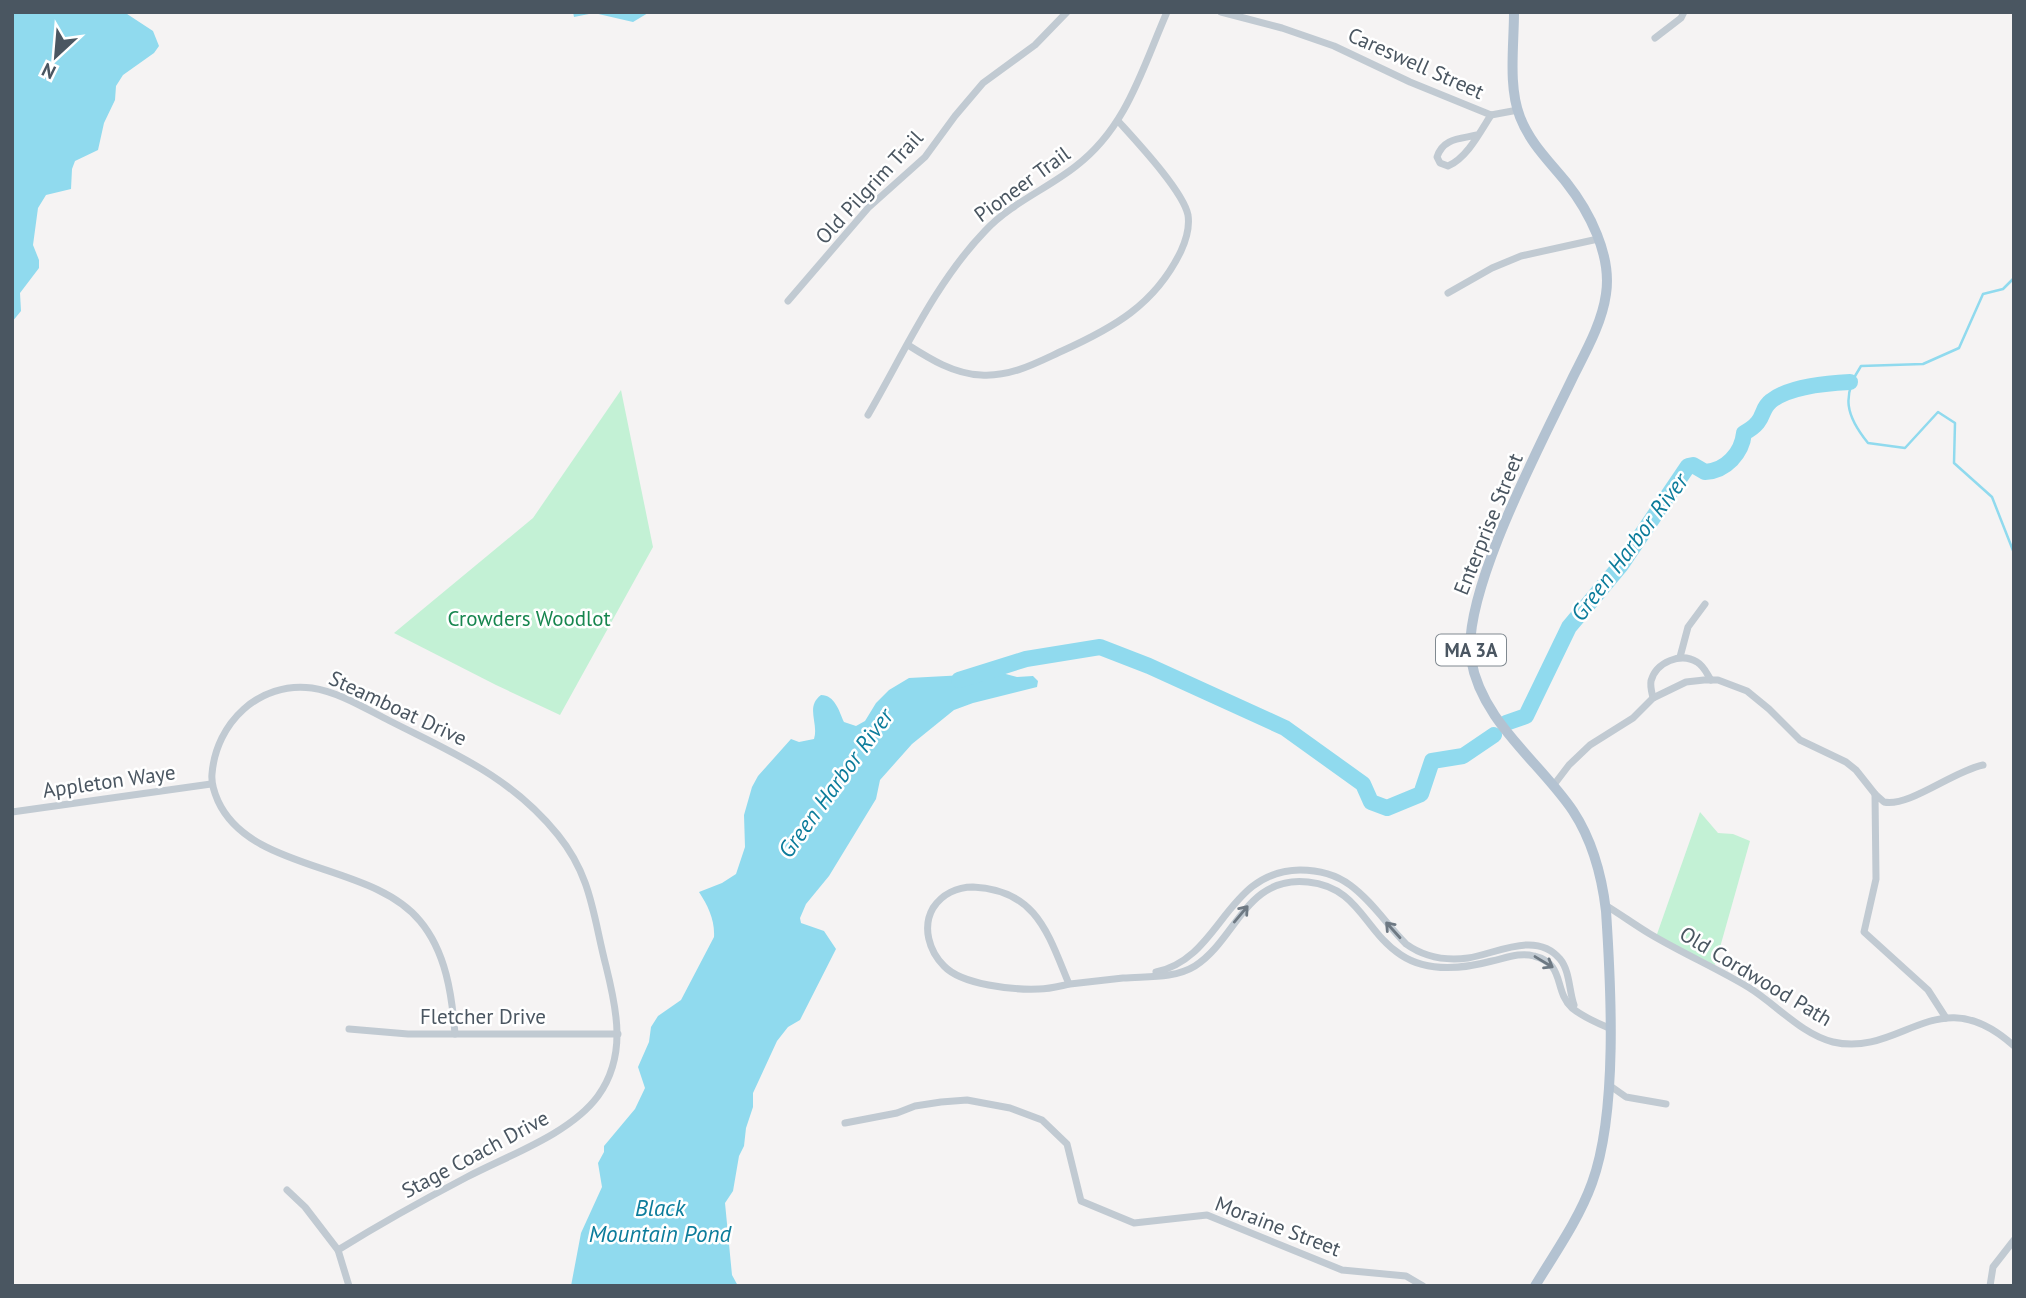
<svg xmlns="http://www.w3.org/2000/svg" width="2026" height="1298" font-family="'PT Sans',sans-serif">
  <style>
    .green { fill: #c3f1d5 }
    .water { fill: #90daee }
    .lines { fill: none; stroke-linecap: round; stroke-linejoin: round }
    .stream { stroke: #90daee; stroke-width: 2.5 }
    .river { stroke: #90daee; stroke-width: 16 }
    .minor { stroke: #c1cad2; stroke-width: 7 }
    .primary { stroke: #b3c2d1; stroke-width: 10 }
    .oneway { stroke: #6e7983 }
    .labels { text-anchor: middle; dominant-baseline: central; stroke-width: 5; stroke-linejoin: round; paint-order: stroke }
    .shield { fill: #fff; stroke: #808990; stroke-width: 2 }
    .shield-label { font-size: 19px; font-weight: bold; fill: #4a5661 }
    .street-label { font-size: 21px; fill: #4a5661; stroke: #fff }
    .park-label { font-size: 21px; fill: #17864f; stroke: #fff }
    .water-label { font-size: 23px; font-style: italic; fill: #0c7c9b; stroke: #fff }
  </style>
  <rect width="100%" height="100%" fill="#f5f3f3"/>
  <g class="green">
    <path d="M 621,390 L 653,547 L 560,715 L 496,685 L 394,633 L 533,518 Z"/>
    <path d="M 1700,812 L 1718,833 L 1733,834 L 1750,841 L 1715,965 L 1656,937 Z"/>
  </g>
  <g class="water">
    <path d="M 12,12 L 124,12 L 153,31 L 159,46 L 154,53 L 123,75 L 116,86 L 115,100 L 104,123 L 98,150 L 75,161 L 72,169 L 71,189 L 46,195 L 38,208 L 33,245 L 39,260 L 39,268 L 20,293 L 21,311 L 12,322 Z"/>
    <path d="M 573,12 L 670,12 L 648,13 L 633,22 L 594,13 L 574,17 Z"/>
    <path d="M 1002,673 L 1017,677 L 1033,676 L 1038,681 L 1037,687 L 973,703 L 954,710 L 912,744 L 880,780 L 876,799 L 829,876 L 806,904 L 800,918 L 801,923 L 824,931 L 836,949 L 800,1020 L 788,1027 L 777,1041 L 753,1093 L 753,1107 L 746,1128 L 744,1146 L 739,1156 L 733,1191 L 725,1203 L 732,1275 L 738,1286 L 571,1286 L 581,1233 L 602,1187 L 598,1163 L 604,1152 L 604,1146 L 635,1109 L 645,1088 L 638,1067 L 649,1042 L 651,1027 L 658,1016 L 681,1000 L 714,937 C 715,920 708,906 699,892 L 722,883 L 736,874 L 745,847 L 744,815 L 752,787 L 758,776 L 791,739 L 799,742 L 814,739 C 819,723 805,707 821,695 C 835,695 839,711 844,722 L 856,726 L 865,721 L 876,703 L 889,690 L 909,678 Z"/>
  </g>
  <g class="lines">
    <path class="stream" d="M 2014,278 L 2003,289 L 1983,294 L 1959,348 L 1923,364 L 1861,366 C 1841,396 1846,416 1868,443 L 1905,448 L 1938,412 L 1955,423 L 1954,463 L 1992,497 L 2014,553"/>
    <g class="river">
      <path d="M 959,680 L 1026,659 L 1100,647 L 1149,666 L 1285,728 L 1363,784 L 1371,802 L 1387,808 L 1421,794 L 1432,761 L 1463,756 L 1494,735"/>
      <path d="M 1506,723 L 1526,716 L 1569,627 L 1621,565 L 1688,466 L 1693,465 L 1705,472 C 1726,471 1742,453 1744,433 C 1767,421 1759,410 1771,401 C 1790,386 1828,383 1850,382"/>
    </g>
    <g class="minor">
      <path d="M 1221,12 L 1282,28 L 1334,46 L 1410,82 L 1491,115 L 1518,110"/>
      <path d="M 1655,38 L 1681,18 L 1684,12"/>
      <path d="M 1477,135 C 1460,139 1443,138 1437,157 L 1440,163 L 1448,166 C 1467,158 1480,132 1491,115"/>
      <path d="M 1448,293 L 1492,268 L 1521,256 L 1598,239"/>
      <path d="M 788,301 L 868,208 L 925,157 L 955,116 L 983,83 L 1035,45 L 1067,12"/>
      <path d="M 908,345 C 930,359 954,374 981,375 C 1011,377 1036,363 1062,351 C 1113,328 1155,305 1181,251 C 1186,240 1190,228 1188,215 C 1183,191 1137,142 1119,122"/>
      <path d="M 868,415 C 904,353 935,283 985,231 C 1011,203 1047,189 1076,166 C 1127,127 1142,69 1167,12"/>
      <path d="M 1680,657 L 1688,627 L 1705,604"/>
      <path d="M 1653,698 C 1652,693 1650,687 1651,681 C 1656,662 1681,652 1697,662 C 1704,666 1707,674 1711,680"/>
      <path d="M 1553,786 L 1569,765 L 1590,745 L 1633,718 L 1653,698 L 1686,682 L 1704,680 L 1718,680 L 1747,691 L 1769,709 L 1800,740 L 1846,762 L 1856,770 L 1875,794"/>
      <path d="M 12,812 L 211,784"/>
      <path d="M 1605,905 C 1620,914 1635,925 1650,934 C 1682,953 1716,968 1748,987 C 1776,1004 1801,1034 1833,1042 C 1902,1058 1938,977 2014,1046"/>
      <path d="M 1156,972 C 1222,958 1225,871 1300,870 C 1318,870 1335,874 1350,885 C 1372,901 1387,925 1406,944 C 1424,957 1445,961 1468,958 C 1496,954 1536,930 1560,959 C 1570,971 1569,991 1574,1005"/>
      <path d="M 1069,984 C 1048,934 1037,890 973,887 C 957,887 942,894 933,908 C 922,927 929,951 944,966 C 962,985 1013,990 1039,989 C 1050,989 1060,986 1070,984 C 1088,982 1105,980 1123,978 C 1146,976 1174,979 1195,966 C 1236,940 1246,875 1308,882 C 1359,887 1364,931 1401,955 C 1428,973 1462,969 1492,961 C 1506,958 1520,952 1534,956 C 1566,964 1553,990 1572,1008 C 1583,1017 1597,1023 1609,1028"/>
      <path d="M 1946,1018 L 1928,990 L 1864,932 L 1876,879 L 1875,794 L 1884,802 C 1910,807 1953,771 1983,765"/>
      <path d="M 349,1029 L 408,1034 L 618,1034"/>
      <path d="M 1609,1085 L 1626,1097 L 1666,1104"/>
      <path d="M 845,1123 L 897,1113 L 915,1106 L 941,1102 L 967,1100 L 1010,1108 L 1042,1120 L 1067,1144 L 1081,1201 L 1134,1223 L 1207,1215 L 1342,1270 L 1406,1276 L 1423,1286"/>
      <path d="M 287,1190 L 305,1207 L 338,1250"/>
      <path d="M 349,1286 L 338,1250 C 380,1224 423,1200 467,1177 C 509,1155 570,1134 598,1096 C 627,1056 617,1010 606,966 C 593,916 592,877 558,835 C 510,776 455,754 390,721 C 366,709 339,692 312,688 C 259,681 216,723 212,774 C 211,784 214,792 218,801 C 251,873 372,862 420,921 C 446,952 452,995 455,1034"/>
      <path d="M 1990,1286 L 1993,1267 L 2014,1240"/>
    </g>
    <path class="primary" d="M 1514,12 C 1514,46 1508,86 1520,117 C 1530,143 1549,161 1566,182 C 1589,211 1612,255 1606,294 C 1602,323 1586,351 1573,377 C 1543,440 1461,593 1471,659 C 1481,721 1540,762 1573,811 C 1592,840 1602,877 1606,911 C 1611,986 1618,1112 1592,1183 C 1579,1219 1555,1253 1535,1286"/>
  </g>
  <defs><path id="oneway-shaft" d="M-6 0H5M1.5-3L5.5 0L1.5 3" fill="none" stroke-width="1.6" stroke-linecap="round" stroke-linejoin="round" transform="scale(1.75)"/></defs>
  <g class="oneway">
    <use href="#oneway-shaft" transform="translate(1241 914) rotate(-50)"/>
    <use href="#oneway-shaft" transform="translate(1393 930) rotate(-132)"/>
    <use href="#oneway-shaft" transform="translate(1544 962) rotate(31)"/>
  </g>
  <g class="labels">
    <rect class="shield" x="1436" y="634.5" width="70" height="31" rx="5"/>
    <g class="shield-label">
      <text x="1471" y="650">MA 3A</text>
    </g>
    <g class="street-label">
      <text transform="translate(1416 63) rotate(24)">Careswell Street</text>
      <text transform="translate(1022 184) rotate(-36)">Pioneer Trail</text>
      <text transform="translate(869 187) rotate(-47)">Old Pilgrim Trail</text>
      <text transform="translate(1488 524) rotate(-68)">Enterprise Street</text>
      <text transform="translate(398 708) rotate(25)">Steamboat Drive</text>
      <text transform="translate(109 781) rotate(-8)">Appleton Waye</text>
      <text transform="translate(1756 976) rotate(31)">Old Cordwood Path</text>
      <text x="483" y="1016">Fletcher Drive</text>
      <text transform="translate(475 1154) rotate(-28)">Stage Coach Drive</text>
      <text transform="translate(1278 1226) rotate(21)">Moraine Street</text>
    </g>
    <g class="park-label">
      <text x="529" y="618">Crowders Woodlot</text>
    </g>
    <g class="water-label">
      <text transform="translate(1629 547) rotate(-53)">Green Harbor River</text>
      <text transform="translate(835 783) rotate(-54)">Green Harbor River</text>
      <text x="660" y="1207">Black<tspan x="660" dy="26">Mountain Pond</tspan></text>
    </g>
  </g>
  <rect width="2026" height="1298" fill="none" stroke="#4a5661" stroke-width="28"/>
  <g transform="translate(56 56) rotate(206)" stroke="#ffffff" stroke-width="5" paint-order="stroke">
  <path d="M0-5L12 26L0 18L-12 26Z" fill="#4a5661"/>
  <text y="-10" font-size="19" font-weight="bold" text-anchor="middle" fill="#4a5661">N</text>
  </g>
</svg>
